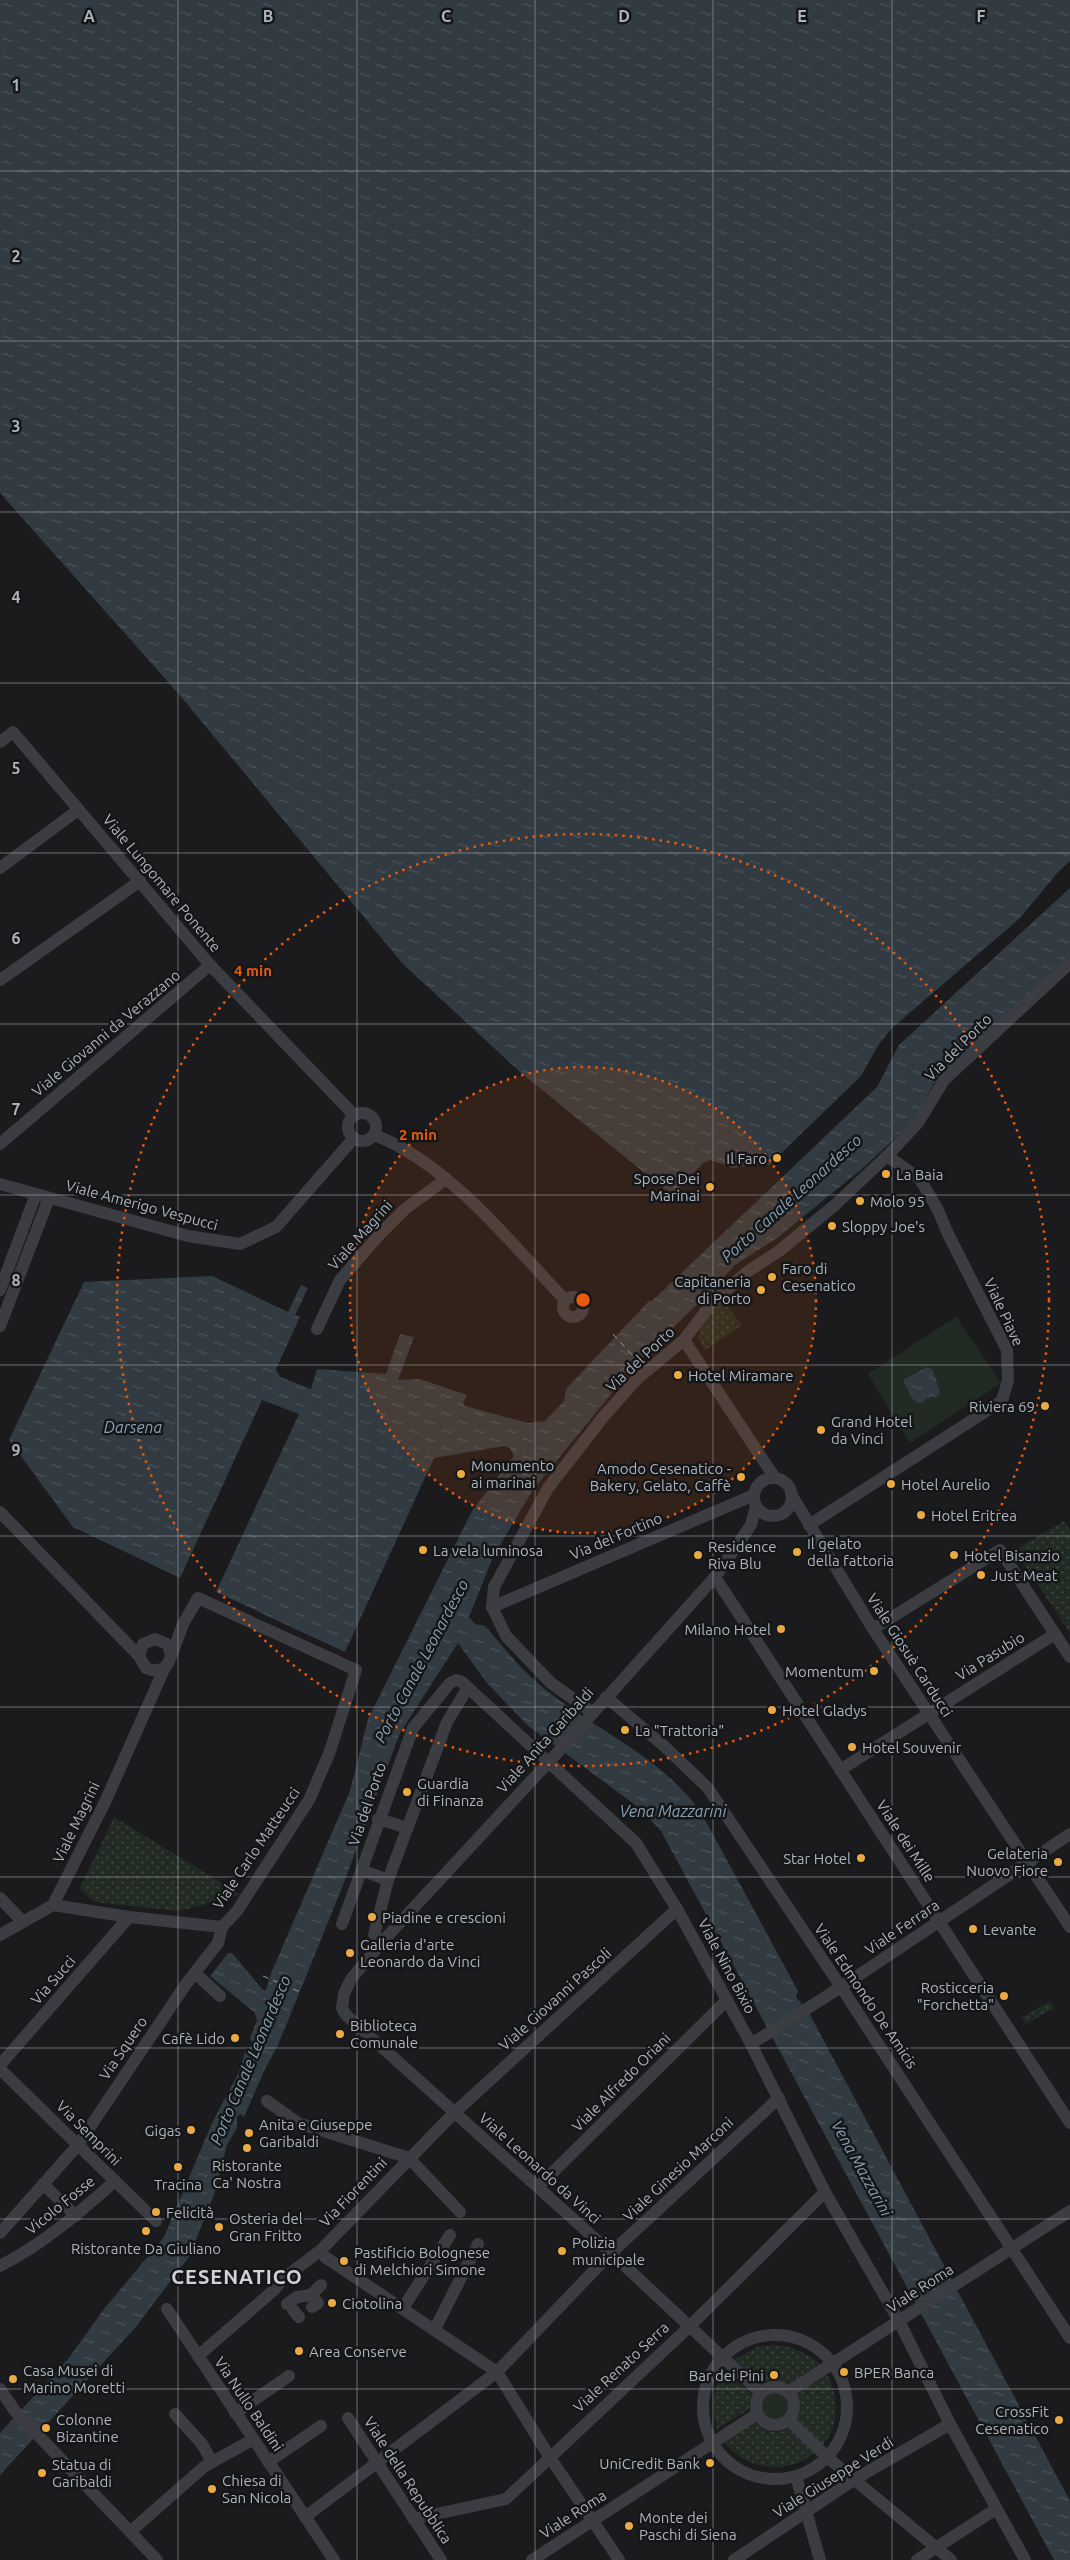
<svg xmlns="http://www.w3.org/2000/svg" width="1070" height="2560" font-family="Ubuntu,sans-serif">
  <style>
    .grass { fill: #222b23 }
    .park { fill: url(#park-dots) }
    .water { fill: url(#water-ripples) }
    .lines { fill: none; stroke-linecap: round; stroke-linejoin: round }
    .ferry { stroke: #87a2b5; stroke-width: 1; stroke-dasharray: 6 5; stroke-linecap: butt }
    .minor { stroke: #3c3d42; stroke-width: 12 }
    .grid { fill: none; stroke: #aeb3bc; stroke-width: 1; stroke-opacity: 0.55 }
    .ring { fill: none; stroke: #e8590c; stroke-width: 2.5; stroke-dasharray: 2.5 5 }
    .poi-dot { fill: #ecaa43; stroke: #151618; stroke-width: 2 }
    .labels { text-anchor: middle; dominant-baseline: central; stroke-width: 5; stroke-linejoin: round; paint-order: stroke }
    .street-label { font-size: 15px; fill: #aeb3bc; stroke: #151618 }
    .poi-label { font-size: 15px; fill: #aeb3bc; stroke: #151618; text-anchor: start }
    .water-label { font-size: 16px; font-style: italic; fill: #87a2b5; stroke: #151618 }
    .district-label { font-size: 20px; font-weight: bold; letter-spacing: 1px; fill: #cfd2d8; stroke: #151618 }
    .grid-label { font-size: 16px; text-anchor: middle; font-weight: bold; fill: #aeb3bc; stroke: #151618; stroke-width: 5; stroke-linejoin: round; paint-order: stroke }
    .centre { fill: #e8590c; stroke: #151618; stroke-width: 2.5 }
    .ring-label { font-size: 15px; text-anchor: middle; font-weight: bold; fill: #e8590c; stroke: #151618; stroke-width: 5; stroke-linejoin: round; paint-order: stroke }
  </style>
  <defs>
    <pattern id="park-dots" width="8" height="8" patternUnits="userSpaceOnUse" patternTransform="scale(1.25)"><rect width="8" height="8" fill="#222b23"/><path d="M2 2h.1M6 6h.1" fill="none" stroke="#404741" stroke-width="1.8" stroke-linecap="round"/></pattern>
    <pattern id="water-ripples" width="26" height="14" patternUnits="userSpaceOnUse" patternTransform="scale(1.25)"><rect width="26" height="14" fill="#313b41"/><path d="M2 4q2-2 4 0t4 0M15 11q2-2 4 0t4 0" fill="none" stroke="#4c555a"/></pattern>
  </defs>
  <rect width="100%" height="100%" fill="#1b1b1d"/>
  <g class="grass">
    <path d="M 956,1317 L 1001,1383 L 910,1443 L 868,1374 Z"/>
    <circle cx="775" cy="2406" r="14"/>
  </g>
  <g class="park">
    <path d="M 723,1301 L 742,1325 L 705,1350 L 698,1337 L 702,1323 Z"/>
    <path d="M 1064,1521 L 1070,1531 L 1070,1633 L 1015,1550 Z"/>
    <path d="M 114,1817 L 241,1895 L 179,1911 L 94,1902 L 80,1888 Z"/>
    <path d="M 1050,2001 L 1054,2008 L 1026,2024 L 1021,2018 Z"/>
    <path d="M 773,2345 C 792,2346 805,2352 820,2364 L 789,2385 L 774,2381 L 761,2385 L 734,2360 L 757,2347 Z"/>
    <path d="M 725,2370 L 752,2394 L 749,2409 L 717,2429 C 712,2408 712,2388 725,2370 Z"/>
    <path d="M 826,2372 C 839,2396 841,2424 822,2446 L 796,2421 L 800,2410 L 796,2392 Z"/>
    <path d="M 754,2422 C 764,2432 776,2435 789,2428 L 814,2453 C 786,2476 747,2470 724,2442 Z"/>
  </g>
  <g class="water">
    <path d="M 0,0 L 1070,0 L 1070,861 L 1059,871 L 1019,919 L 892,1028 L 879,1044 L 861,1076 L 769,1165 L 752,1165 L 733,1168 L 710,1160 L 703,1163 L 673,1196 L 520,1072 L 403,964 L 177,692 L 0,493 Z"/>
    <path d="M 1070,888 L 1070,959 L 937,1078 L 914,1120 L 863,1168 L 777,1238 L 735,1265 L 709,1293 L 638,1361 L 532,1491 L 493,1557 L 469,1617 L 475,1624 L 485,1626 C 503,1646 520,1669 540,1685 C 593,1730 664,1756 703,1816 L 798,1991 L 796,1997 L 809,2013 L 1070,2501 L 1070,2560 L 1054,2560 L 661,1831 L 646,1815 L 630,1801 L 527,1725 L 487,1683 L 458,1643 L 400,1733 L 340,1893 L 278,2045 L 265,2069 L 244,2117 L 240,2114 L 237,2117 L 237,2128 L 227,2145 L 215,2192 L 189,2257 L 135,2328 L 0,2475 L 0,2433 L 68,2359 L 104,2309 L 164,2237 L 212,2123 L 239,2072 L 245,2052 L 253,2044 L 250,2038 L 257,2020 L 254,2012 L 210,1976 L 228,1953 L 232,1953 L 263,1990 L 266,1990 L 272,1971 L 350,1791 L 368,1719 L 472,1511 L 514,1456 L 510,1448 L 504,1446 L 434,1458 L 345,1652 L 216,1592 L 299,1414 L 262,1400 L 180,1578 L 73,1527 L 9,1440 L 84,1282 L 212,1276 L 288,1312 L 301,1285 L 308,1288 L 295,1315 L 300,1317 L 276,1369 L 280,1377 L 311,1389 L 317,1369 L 386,1374 L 400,1334 L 414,1337 L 398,1380 L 420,1379 L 467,1395 L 463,1403 L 465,1406 L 528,1423 L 545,1421 L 564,1401 L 566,1389 L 649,1301 L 652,1301 L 877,1087 L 899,1045 Z"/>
    <path d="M 927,1367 L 933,1370 L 940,1393 L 936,1397 L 931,1396 L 930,1399 L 927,1398 L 922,1403 C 910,1403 910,1390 904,1384 L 905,1379 Z"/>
  </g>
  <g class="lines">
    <g class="ferry">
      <path d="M 613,1334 L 643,1367"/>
      <path d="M 263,1976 L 300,1992"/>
    </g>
    <g class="minor">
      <path d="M 0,742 L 13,732 L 210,965 L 354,1115"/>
      <path d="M 0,868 L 78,810"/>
      <path d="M 0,980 L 140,881"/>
      <circle cx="362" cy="1127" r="14"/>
      <path d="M 374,1135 C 446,1161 513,1245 565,1300"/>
      <path d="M 0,1144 L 210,965"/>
      <path d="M 0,1184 L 188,1236 L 240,1244 L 276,1227 L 354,1138"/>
      <path d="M 0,1290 L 36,1194"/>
      <circle cx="573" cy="1307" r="10"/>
      <path d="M 0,1326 L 49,1198"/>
      <path d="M 317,1329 L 340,1280 L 379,1235 L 405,1209 L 446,1179"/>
      <path d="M 684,1340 L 775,1478"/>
      <circle cx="773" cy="1497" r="19"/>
      <path d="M 791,1494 L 873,1629 L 1070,1927"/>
      <path d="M 756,1506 L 751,1525 L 715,1577 L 558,1752 L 382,1942 L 351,1979 L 344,1994 L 342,2008 L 346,2015 L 611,2253 L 761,2393"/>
      <path d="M 0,1512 L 139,1656 L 146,1668 C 163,1676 177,1660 167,1644 L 155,1639 L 143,1644 L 139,1656"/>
      <path d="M 809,1525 L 1002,1401 L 1008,1380 L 1007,1350 L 948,1234 L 938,1210 L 920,1179 L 887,1156"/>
      <path d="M 715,1577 L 1070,2123"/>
      <path d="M 492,1607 L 754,1495"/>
      <path d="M 873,1629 L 1000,1550 L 1070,1657"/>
      <path d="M 606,1697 L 663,1745 L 708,1788 L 841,1987 L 1070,2338"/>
      <path d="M 593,1713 L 551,1683 L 506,1636 L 492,1607 L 494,1587 L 548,1488 L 604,1416 L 637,1379 L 684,1340 L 711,1304 L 747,1272 L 779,1251 L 835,1205 L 887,1156 L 918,1123 L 944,1080 L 1070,963"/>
      <path d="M 840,1770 L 1055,1634"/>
      <path d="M 378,1819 L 408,1828"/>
      <path d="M 361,1870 L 388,1880"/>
      <path d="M 0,1898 L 23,1922"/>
      <path d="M 53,1905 L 129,1917 L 222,1927"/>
      <path d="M 342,1924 L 413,1728 L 450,1683 L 456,1680 L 462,1682 L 636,1843 L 677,1909 L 751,2044 L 825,2192 L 899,2321 L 950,2424 L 1025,2560"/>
      <path d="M 0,1935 L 53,1905 L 106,1800 L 165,1667"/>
      <path d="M 382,1942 L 374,1935 L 388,1880 L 447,1722 L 467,1689"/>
      <path d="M 196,1974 L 220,1996"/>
      <path d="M 751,2044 L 841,1987 L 1070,1834"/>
      <path d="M 0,2065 L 129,1917"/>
      <path d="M 0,2069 L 156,2221"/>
      <path d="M 267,2101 L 298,2123 L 409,2158 L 460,2212"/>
      <path d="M 43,2184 L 76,2216"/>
      <path d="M 538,2187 L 727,2000"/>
      <path d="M 0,2233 L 78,2145 L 186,1984 L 218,1943 L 222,1927 L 237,1911 L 309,1800 L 329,1754 L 356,1670 L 198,1598 L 183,1624 L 171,1657"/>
      <path d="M 0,2266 C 43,2244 79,2213 115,2181"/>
      <path d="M 287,2304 L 297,2297 L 311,2295"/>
      <path d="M 312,2307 L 318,2303 L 311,2295 L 321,2285"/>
      <path d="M 403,2308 L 450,2235"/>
      <path d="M 167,2309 L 334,2560"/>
      <path d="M 293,2310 L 299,2317"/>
      <path d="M 435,2329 L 478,2244"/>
      <circle cx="775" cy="2407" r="72"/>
      <path d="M 198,2356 L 274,2290 L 284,2278 L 321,2250"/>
      <circle cx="775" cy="2406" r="19"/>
      <path d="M 0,2389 L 15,2411 L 157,2560"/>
      <path d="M 788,2392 L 1070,2211"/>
      <path d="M 235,2413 L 289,2376"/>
      <path d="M 175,2414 L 202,2444 L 212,2462"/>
      <path d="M 348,2418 L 441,2560"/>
      <path d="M 789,2420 L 827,2457 L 951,2560"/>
      <path d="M 268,2462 L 321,2426"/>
      <path d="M 796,2476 L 820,2560"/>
      <path d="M 305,2517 L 497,2372 L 611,2253 L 779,2098"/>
      <path d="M 413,2519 L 506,2499 L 689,2327 L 825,2192"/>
      <path d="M 131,2531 L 205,2466 L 252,2440"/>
      <path d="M 532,2560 L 757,2414"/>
      <path d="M 619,2560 L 549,2456 L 497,2372 L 325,2257 L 320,2251 L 454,2113 L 677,1909"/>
      <path d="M 734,2560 L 855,2479 L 950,2424"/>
      <path d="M 917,2560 L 996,2509"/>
    </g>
  </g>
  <path class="grid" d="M 178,0 L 178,2560M 357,0 L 357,2560M 535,0 L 535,2560M 713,0 L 713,2560M 892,0 L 892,2560M 0,171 L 1070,171M 0,341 L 1070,341M 0,512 L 1070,512M 0,683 L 1070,683M 0,853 L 1070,853M 0,1024 L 1070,1024M 0,1195 L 1070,1195M 0,1365 L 1070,1365M 0,1536 L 1070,1536M 0,1707 L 1070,1707M 0,1877 L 1070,1877M 0,2048 L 1070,2048M 0,2219 L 1070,2219M 0,2389 L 1070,2389"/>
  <circle cx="583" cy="1300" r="233" fill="#e8590c" fill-opacity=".12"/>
  <g class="ring">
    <circle cx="583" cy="1300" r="233"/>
    <circle cx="583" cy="1300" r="466"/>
  </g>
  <g class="poi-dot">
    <circle cx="777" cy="1158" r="5"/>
    <circle cx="886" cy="1174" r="5"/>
    <circle cx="710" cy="1187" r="5"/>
    <circle cx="860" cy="1201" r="5"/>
    <circle cx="832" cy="1226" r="5"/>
    <circle cx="772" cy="1277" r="5"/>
    <circle cx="761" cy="1290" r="5"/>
    <circle cx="678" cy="1375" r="5"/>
    <circle cx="1045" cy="1406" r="5"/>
    <circle cx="821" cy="1430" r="5"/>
    <circle cx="461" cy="1474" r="5"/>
    <circle cx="741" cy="1477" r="5"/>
    <circle cx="891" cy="1484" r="5"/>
    <circle cx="921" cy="1515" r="5"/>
    <circle cx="423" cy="1550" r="5"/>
    <circle cx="797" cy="1552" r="5"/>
    <circle cx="698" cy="1555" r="5"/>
    <circle cx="954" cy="1555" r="5"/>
    <circle cx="981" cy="1575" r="5"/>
    <circle cx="781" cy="1629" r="5"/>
    <circle cx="874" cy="1671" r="5"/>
    <circle cx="772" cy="1710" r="5"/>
    <circle cx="625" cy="1730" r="5"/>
    <circle cx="852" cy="1747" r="5"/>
    <circle cx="407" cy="1792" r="5"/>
    <circle cx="861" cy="1858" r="5"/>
    <circle cx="1058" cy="1862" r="5"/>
    <circle cx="372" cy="1917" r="5"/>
    <circle cx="973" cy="1929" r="5"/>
    <circle cx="350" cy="1953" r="5"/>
    <circle cx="1004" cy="1996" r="5"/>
    <circle cx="340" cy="2034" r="5"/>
    <circle cx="235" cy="2038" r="5"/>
    <circle cx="191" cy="2130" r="5"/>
    <circle cx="249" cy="2133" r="5"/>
    <circle cx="247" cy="2148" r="5"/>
    <circle cx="178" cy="2167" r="5"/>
    <circle cx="156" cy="2212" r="5"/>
    <circle cx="219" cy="2227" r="5"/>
    <circle cx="146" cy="2231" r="5"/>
    <circle cx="562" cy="2251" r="5"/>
    <circle cx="344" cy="2261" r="5"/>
    <circle cx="332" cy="2303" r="5"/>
    <circle cx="299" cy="2351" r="5"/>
    <circle cx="844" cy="2372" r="5"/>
    <circle cx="774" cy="2375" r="5"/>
    <circle cx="13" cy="2379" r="5"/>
    <circle cx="1059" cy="2420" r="5"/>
    <circle cx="46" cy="2428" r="5"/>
    <circle cx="710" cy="2463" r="5"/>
    <circle cx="42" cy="2473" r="5"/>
    <circle cx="212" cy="2489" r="5"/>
    <circle cx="629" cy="2526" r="5"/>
  </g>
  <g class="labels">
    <g class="street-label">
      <text transform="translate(162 883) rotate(50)">Viale Lungomare Ponente</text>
      <text transform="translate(106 1033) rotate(-40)">Viale Giovanni da Verazzano</text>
      <text transform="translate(958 1047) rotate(-45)">Via del Porto</text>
      <text transform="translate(142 1205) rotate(15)">Viale Amerigo Vespucci</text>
      <text transform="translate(360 1235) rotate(-48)">Viale Magrini</text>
      <text transform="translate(1004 1312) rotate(65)">Viale Piave</text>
      <text transform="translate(640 1359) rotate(-43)">Via del Porto</text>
      <text transform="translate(616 1536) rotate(-23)">Via del Fortino</text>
      <text transform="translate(910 1655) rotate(57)">Viale Giosuè Carducci</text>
      <text transform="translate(990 1656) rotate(-32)">Via Pasubio</text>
      <text transform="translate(545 1740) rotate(-48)">Viale Anita Garibaldi</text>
      <text transform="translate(367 1804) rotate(-71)">Via del Porto</text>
      <text transform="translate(76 1822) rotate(-64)">Viale Magrini</text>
      <text transform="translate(906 1841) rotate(57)">Viale dei Mille</text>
      <text transform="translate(256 1848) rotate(-56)">Viale Carlo Matteucci</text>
      <text transform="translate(902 1927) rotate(-34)">Viale Ferrara</text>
      <text transform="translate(727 1966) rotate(62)">Viale Nino Bixio</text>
      <text transform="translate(53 1980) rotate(-49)">Via Succi</text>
      <text transform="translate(866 1996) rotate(56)">Viale Edmondo De Amicis</text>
      <text transform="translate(555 1999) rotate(-42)">Viale Giovanni Pascoli</text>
      <text transform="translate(123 2048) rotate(-56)">Via Squero</text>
      <text transform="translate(621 2082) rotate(-45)">Viale Alfredo Oriani</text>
      <text transform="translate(89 2133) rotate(45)">Via Semprini</text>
      <text transform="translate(540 2168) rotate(42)">Viale Leonardo da Vinci</text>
      <text transform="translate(678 2169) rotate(-43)">Viale Ginesio Marconi</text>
      <text transform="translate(353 2192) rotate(-46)">Via Fiorentini</text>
      <text transform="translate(60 2205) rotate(-39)">Vicolo Fosse</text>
      <text transform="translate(920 2288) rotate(-33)">Viale Roma</text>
      <text transform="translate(621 2367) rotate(-43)">Viale Renato Serra</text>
      <text transform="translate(249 2404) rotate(56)">Via Nullo Baldini</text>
      <text transform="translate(833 2477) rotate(-32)">Viale Giuseppe Verdi</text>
      <text transform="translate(408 2480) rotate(57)">Viale della Repubblica</text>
      <text transform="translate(573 2514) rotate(-33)">Viale Roma</text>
    </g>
    <g class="poi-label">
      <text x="767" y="1158" text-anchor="end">Il Faro</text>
      <text x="896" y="1174">La Baia</text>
      <text x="700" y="1178" text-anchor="end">Spose Dei<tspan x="700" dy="17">Marinai</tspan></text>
      <text x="870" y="1201">Molo 95</text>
      <text x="842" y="1226">Sloppy Joe's</text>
      <text x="782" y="1268">Faro di<tspan x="782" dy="17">Cesenatico</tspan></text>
      <text x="751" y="1281" text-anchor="end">Capitaneria<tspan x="751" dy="17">di Porto</tspan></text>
      <text x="688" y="1375">Hotel Miramare</text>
      <text x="1035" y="1406" text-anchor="end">Riviera 69</text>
      <text x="831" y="1421">Grand Hotel<tspan x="831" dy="17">da Vinci</tspan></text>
      <text x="471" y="1465">Monumento<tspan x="471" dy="17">ai marinai</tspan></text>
      <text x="731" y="1468" text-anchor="end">Amodo Cesenatico -<tspan x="731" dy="17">Bakery, Gelato, Caffè</tspan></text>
      <text x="901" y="1484">Hotel Aurelio</text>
      <text x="931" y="1515">Hotel Eritrea</text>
      <text x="807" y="1543">Il gelato<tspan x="807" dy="17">della fattoria</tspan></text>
      <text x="708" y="1546">Residence<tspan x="708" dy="17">Riva Blu</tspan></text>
      <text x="433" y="1550">La vela luminosa</text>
      <text x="964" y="1555">Hotel Bisanzio</text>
      <text x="991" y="1575">Just Meat</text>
      <text x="771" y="1629" text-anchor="end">Milano Hotel</text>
      <text x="864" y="1671" text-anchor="end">Momentum</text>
      <text x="782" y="1710">Hotel Gladys</text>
      <text x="635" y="1730">La "Trattoria"</text>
      <text x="862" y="1747">Hotel Souvenir</text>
      <text x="417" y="1783">Guardia<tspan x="417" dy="17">di Finanza</tspan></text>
      <text x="1048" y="1853" text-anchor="end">Gelateria<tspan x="1048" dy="17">Nuovo Fiore</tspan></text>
      <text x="851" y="1858" text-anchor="end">Star Hotel</text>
      <text x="382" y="1917">Piadine e crescioni</text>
      <text x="983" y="1929">Levante</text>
      <text x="360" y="1944">Galleria d'arte<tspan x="360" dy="17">Leonardo da Vinci</tspan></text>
      <text x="994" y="1987" text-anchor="end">Rosticceria<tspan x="994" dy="17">"Forchetta"</tspan></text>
      <text x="350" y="2025">Biblioteca<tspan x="350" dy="17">Comunale</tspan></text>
      <text x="225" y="2038" text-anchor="end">Cafè Lido</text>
      <text x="259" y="2124">Anita e Giuseppe<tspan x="259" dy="17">Garibaldi</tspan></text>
      <text x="181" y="2130" text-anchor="end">Gigas</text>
      <text x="247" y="2165" text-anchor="middle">Ristorante<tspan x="247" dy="17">Ca' Nostra</tspan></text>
      <text x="178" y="2184" text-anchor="middle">Tracina</text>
      <text x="166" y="2212">Felicità</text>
      <text x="229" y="2218">Osteria del<tspan x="229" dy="17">Gran Fritto</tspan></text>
      <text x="572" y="2242">Polizia<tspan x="572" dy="17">municipale</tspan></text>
      <text x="146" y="2248" text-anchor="middle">Ristorante Da Giuliano</text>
      <text x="354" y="2252">Pastificio Bolognese<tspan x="354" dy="17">di Melchiori Simone</tspan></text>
      <text x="342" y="2303">Ciotolina</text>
      <text x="309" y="2351">Area Conserve</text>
      <text x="23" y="2370">Casa Musei di<tspan x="23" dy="17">Marino Moretti</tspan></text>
      <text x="854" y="2372">BPER Banca</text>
      <text x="764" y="2375" text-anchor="end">Bar dei Pini</text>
      <text x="1049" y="2411" text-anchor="end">CrossFit<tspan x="1049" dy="17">Cesenatico</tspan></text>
      <text x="56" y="2419">Colonne<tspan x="56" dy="17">Bizantine</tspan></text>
      <text x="700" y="2463" text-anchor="end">UniCredit Bank</text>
      <text x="52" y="2464">Statua di<tspan x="52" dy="17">Garibaldi</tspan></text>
      <text x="222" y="2480">Chiesa di<tspan x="222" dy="17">San Nicola</tspan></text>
      <text x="639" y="2517">Monte dei<tspan x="639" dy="17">Paschi di Siena</tspan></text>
    </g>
    <g class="water-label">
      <text transform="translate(791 1198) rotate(-42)">Porto Canale Leonardesco</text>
      <text x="133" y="1427">Darsena</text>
      <text transform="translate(421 1661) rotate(-62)">Porto Canale Leonardesco</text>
      <text x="673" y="1811">Vena Mazzarini</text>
      <text transform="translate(250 2060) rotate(-67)">Porto Canale Leonardesco</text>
      <text transform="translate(862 2168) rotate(61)">Vena Mazzarini</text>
    </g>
    <g class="district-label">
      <text x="237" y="2276">CESENATICO</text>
    </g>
  </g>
  <g class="grid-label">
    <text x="89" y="22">A</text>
    <text x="268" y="22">B</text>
    <text x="446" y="22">C</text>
    <text x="624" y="22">D</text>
    <text x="802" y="22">E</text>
    <text x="981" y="22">F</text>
    <text x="16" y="91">1</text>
    <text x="16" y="262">2</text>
    <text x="16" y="432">3</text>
    <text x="16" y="603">4</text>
    <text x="16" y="774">5</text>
    <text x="16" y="944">6</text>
    <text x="16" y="1115">7</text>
    <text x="16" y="1286">8</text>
    <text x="16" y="1456">9</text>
  </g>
  <circle cx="583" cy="1300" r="8" class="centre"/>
  <g class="ring-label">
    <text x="253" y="976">4 min</text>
    <text x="418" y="1140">2 min</text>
  </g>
</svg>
